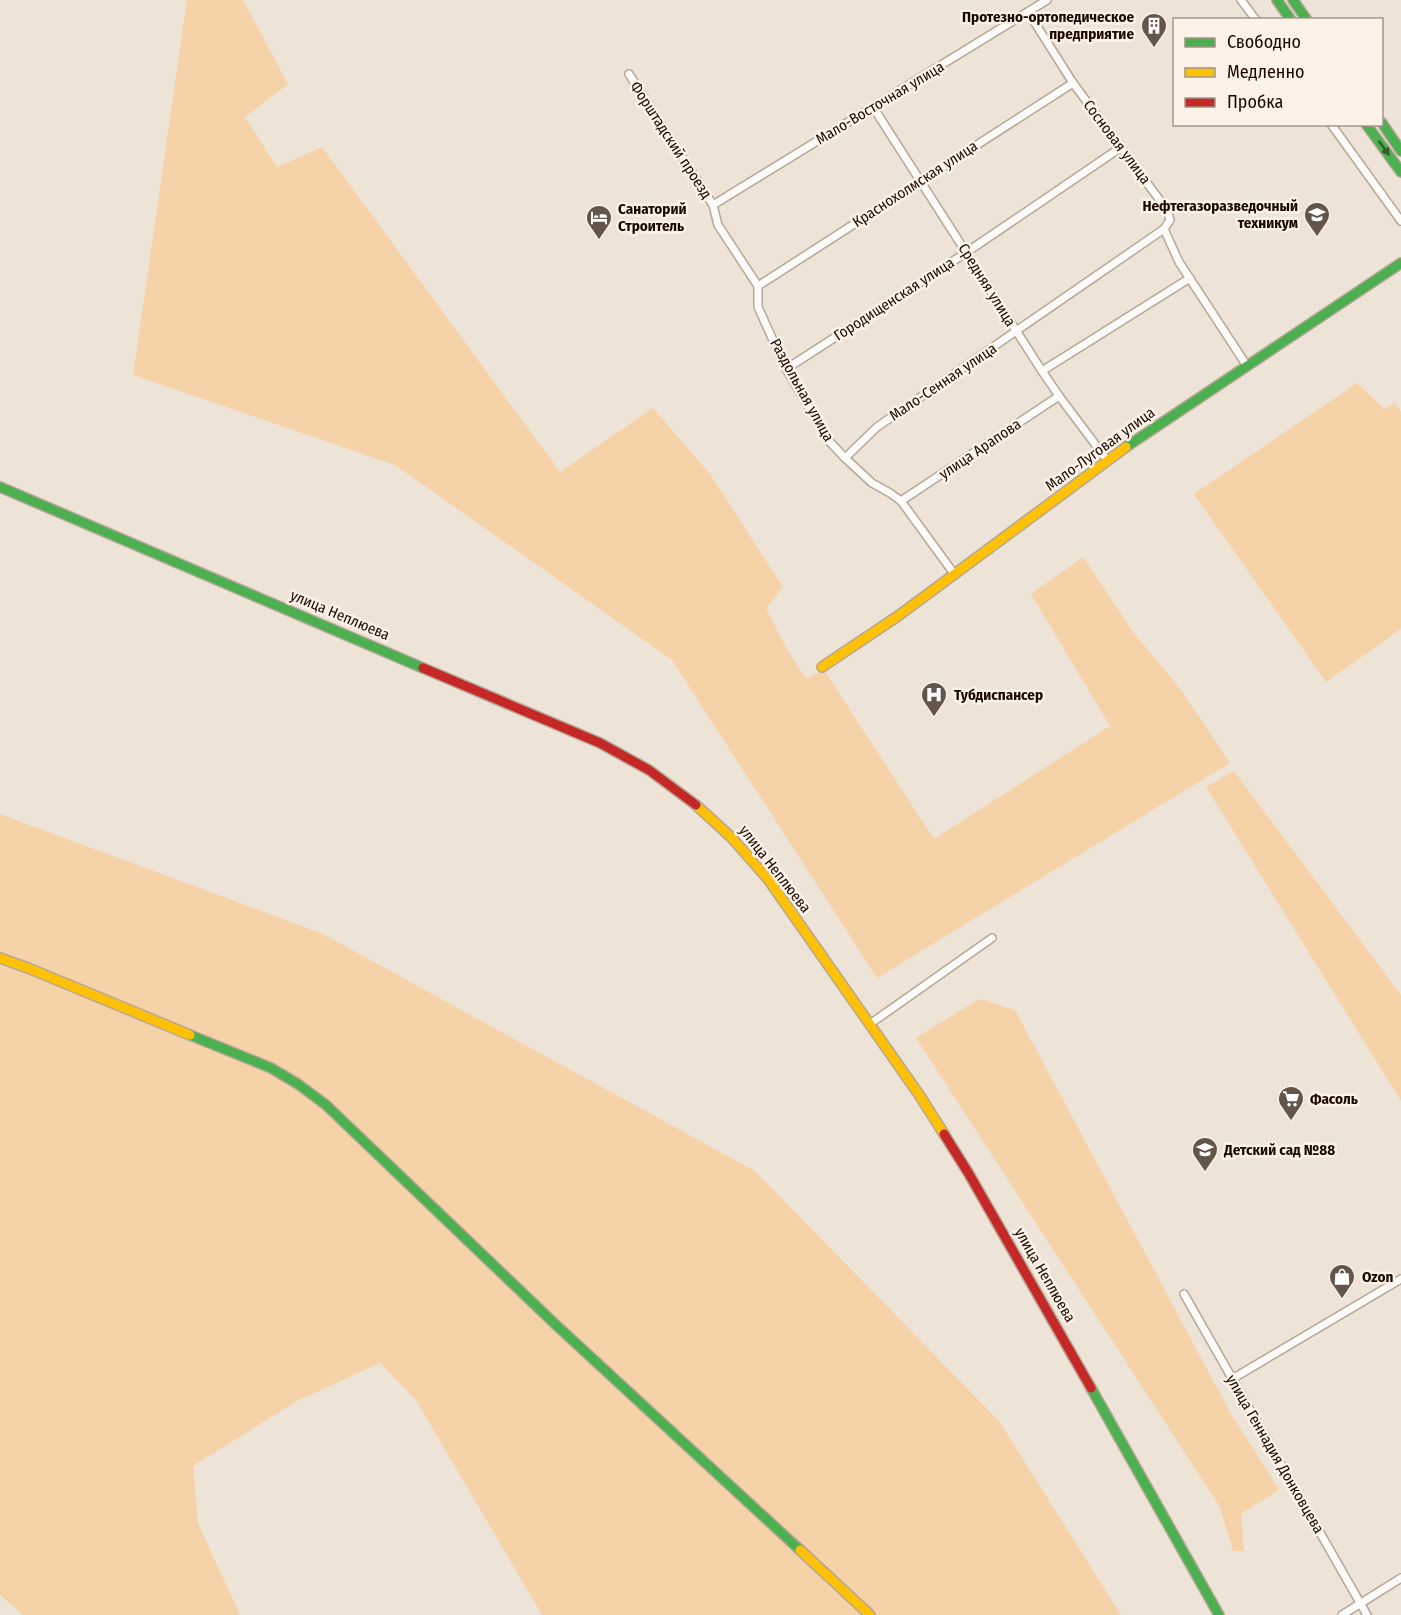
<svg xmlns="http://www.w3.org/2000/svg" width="1401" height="1615" font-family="'Fira Sans Condensed',sans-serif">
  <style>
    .green { fill: #f6d2a9 }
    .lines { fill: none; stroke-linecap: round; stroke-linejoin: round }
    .street-casing { stroke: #b5a797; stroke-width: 10 }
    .fast-casing { stroke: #b5a797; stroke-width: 12 }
    .slow-casing { stroke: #b5a797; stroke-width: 12 }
    .jam-casing { stroke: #b5a797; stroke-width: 12 }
    .street { stroke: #fcfbf9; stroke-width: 7 }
    .fast { stroke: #4caf50; stroke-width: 9 }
    .slow { stroke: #ffc107; stroke-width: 9 }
    .jam { stroke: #c62828; stroke-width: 9 }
    .oneway { fill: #335c28 }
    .labels { text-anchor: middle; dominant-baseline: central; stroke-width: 5; stroke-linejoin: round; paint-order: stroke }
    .poi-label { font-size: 15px; font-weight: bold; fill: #1a0900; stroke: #fdf2e7; text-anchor: start }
    .street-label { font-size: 15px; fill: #1a0900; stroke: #fdf2e7 }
  </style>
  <rect width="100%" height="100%" fill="#eee3d7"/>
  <g class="green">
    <path d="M 187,0 L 243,0 L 288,84 L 245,117 L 277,167 L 322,147 L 560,472 L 653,408 L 710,474 L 783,587 L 766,608 L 784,644 L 806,679 L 824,670 L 934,839 L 1110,726 L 1031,594 L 1083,557 L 1133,632 L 1179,687 L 1230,763 L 877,978 L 672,660 L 395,465 L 133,375 Z"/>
    <path d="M 1357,383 L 1384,409 L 1395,403 L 1401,412 L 1401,629 L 1326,682 L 1194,494 Z"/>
    <path d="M 1234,771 L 1401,995 L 1401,1101 L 1206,787 Z"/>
    <path d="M 0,814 L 321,933 L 755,1171 L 999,1421 L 1121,1615 L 542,1615 L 416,1400 L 380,1363 L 297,1401 L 193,1466 L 198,1523 L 240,1615 L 23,1615 L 0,1595 Z"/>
    <path d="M 979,999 L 1015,1010 L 1230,1412 L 1279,1490 L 1241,1514 L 1244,1551 L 1233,1551 L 1220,1507 L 916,1038 Z"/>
  </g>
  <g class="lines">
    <defs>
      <g id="street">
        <path d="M 1241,0 L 1256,20"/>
        <path d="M 1028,12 L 1073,83 L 1167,210 L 1170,220 L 1164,229 L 1179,262 L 1247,366"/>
        <path d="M 629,74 L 713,205 L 718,225 L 758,286 L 758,307 L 786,369 L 829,441 L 845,458 L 872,483 L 890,493 L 901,501 L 955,575"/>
        <path d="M 873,107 L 1042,371 L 1059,396 L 1107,460"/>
        <path d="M 1331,124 L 1401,221"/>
        <path d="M 713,205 L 1047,0"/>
        <path d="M 758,286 L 1073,83"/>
        <path d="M 786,369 L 967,252 L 1120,148"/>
        <path d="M 1042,371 L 1190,278"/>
        <path d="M 845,458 L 877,427 L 1164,229"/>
        <path d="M 901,501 L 1059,396"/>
        <path d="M 870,1024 L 992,938"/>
        <path d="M 1184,1294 L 1367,1615"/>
        <path d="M 1232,1379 L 1401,1279"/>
        <path d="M 1342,1615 L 1401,1578"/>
      </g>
      <g id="fast">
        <path d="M 1277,0 L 1291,20"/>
        <path d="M 1293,0 L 1307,20"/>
        <path d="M 1382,123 L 1401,151"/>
        <path d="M 1366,124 L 1401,172"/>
        <path d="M 1126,447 L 1401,263"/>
        <path d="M 0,487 L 423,668"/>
        <path d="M 190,1035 L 271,1068 L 298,1084 L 326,1105 L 555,1324 L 800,1550"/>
        <path d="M 1091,1388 L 1219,1615"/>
      </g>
      <g id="slow">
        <path d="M 822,667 L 898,616 L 1126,447"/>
        <path d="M 696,805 L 731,837 L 768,879 L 920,1096 L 944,1134"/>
        <path d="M 0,958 L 28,968 L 190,1035"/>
        <path d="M 800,1550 L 870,1615"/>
      </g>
      <g id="jam">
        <path d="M 423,668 L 600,743 L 649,770 L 696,805"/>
        <path d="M 944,1134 L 969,1174 L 1091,1388"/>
      </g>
    </defs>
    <use href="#street" class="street-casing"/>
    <use href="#fast" class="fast-casing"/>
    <use href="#slow" class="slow-casing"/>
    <use href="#jam" class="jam-casing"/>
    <use href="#street" class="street"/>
    <use href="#fast" class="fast"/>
    <use href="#slow" class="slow"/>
    <use href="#jam" class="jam"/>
  </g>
  <defs><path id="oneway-solid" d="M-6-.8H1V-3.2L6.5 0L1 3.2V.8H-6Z" transform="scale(1.5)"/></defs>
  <use class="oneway" href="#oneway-solid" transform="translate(1384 148) rotate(54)"/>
  <defs>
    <symbol id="building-pin" viewBox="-11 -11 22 30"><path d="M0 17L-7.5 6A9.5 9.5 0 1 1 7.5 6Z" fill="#64554b" stroke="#fdf2e7"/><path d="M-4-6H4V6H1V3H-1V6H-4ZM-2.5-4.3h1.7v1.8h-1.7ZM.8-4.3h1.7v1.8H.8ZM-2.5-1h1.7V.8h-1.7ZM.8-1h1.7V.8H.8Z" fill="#fff"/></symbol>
    <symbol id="university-pin" viewBox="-11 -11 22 30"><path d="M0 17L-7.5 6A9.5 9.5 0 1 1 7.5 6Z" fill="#64554b" stroke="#fdf2e7"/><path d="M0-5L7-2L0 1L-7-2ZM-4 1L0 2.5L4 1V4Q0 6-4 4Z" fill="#fff"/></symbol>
    <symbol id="hotel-pin" viewBox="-11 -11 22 30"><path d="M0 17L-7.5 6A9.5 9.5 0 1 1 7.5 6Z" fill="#64554b" stroke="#fdf2e7"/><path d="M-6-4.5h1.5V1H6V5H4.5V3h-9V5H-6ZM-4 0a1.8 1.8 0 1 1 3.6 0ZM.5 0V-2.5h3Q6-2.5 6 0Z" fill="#fff"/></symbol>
    <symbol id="hospital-pin" viewBox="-11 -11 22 30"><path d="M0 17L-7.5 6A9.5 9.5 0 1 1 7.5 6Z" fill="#64554b" stroke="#fdf2e7"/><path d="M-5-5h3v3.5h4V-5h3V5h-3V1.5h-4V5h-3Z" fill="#fff"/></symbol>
    <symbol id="supermarket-pin" viewBox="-11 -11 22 30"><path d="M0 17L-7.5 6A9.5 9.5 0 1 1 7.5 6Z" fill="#64554b" stroke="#fdf2e7"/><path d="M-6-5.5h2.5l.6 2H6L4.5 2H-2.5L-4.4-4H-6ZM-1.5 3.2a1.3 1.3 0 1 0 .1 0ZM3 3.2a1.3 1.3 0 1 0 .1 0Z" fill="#fff"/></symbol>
    <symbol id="school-pin" viewBox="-11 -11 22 30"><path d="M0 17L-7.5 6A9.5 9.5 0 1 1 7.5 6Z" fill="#64554b" stroke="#fdf2e7"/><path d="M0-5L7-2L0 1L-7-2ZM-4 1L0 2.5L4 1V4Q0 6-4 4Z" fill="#fff"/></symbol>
    <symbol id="shop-pin" viewBox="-11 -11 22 30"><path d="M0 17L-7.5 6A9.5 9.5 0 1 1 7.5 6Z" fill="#64554b" stroke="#fdf2e7"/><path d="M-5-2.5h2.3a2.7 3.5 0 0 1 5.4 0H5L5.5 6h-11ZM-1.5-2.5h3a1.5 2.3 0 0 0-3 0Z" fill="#fff"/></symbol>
  </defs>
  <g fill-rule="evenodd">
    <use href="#building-pin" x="1139" y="11" width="30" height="40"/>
    <use href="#university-pin" x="1302" y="200" width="30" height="40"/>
    <use href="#hotel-pin" x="584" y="203" width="30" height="40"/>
    <use href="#hospital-pin" x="919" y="680" width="30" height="40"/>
    <use href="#supermarket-pin" x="1276" y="1084" width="30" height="40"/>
    <use href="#school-pin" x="1190" y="1135" width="30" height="40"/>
    <use href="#shop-pin" x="1327" y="1262" width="30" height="40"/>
  </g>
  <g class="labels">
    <g class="poi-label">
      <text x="1134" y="17" text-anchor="end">Протезно-ортопедическое<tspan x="1134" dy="17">предприятие</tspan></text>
      <text x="1298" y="206" text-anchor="end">Нефтегазоразведочный<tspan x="1298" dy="17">техникум</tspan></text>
      <text x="618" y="209">Санаторий<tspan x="618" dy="17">Строитель</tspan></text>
      <text x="954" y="695">Тубдиспансер</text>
      <text x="1310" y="1099">Фасоль</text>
      <text x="1224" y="1150">Детский сад №88</text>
      <text x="1362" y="1277">Ozon</text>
    </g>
    <g class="street-label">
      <text transform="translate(880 103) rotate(-31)">Мало-Восточная улица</text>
      <text transform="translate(671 140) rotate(57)">Форштадский проезд</text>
      <text transform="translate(1117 142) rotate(53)">Сосновая улица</text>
      <text transform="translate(915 184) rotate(-33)">Краснохолмская улица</text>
      <text transform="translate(987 285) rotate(58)">Средняя улица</text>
      <text transform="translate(894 299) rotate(-33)">Городищенская улица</text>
      <text transform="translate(943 382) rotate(-34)">Мало-Сенная улица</text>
      <text transform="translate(802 390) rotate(61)">Раздольная улица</text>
      <text transform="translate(980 449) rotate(-34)">улица Арапова</text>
      <text transform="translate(1100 449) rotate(-36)">Мало-Луговая улица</text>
      <text transform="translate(340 615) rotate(23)">улица Неплюева</text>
      <text transform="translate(775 869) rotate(52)">улица Неплюева</text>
      <text transform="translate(1045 1275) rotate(60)">улица Неплюева</text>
      <text transform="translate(1275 1454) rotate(60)">улица Геннадия Донковцева</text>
    </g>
  </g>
  <rect x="1173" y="18" width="210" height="108" fill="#fdf2e7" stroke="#a2958b" stroke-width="1.5"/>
  <rect x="1185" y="38" width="30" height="9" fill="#4caf50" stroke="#a2958b" stroke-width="1.5"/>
  <text x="1227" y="48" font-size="18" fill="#1a0900">Свободно</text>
  <rect x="1185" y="68" width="30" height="9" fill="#ffc107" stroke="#a2958b" stroke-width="1.5"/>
  <text x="1227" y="78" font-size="18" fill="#1a0900">Медленно</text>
  <rect x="1185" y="98" width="30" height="9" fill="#c62828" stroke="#a2958b" stroke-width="1.5"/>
  <text x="1227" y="108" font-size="18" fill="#1a0900">Пробка</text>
</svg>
